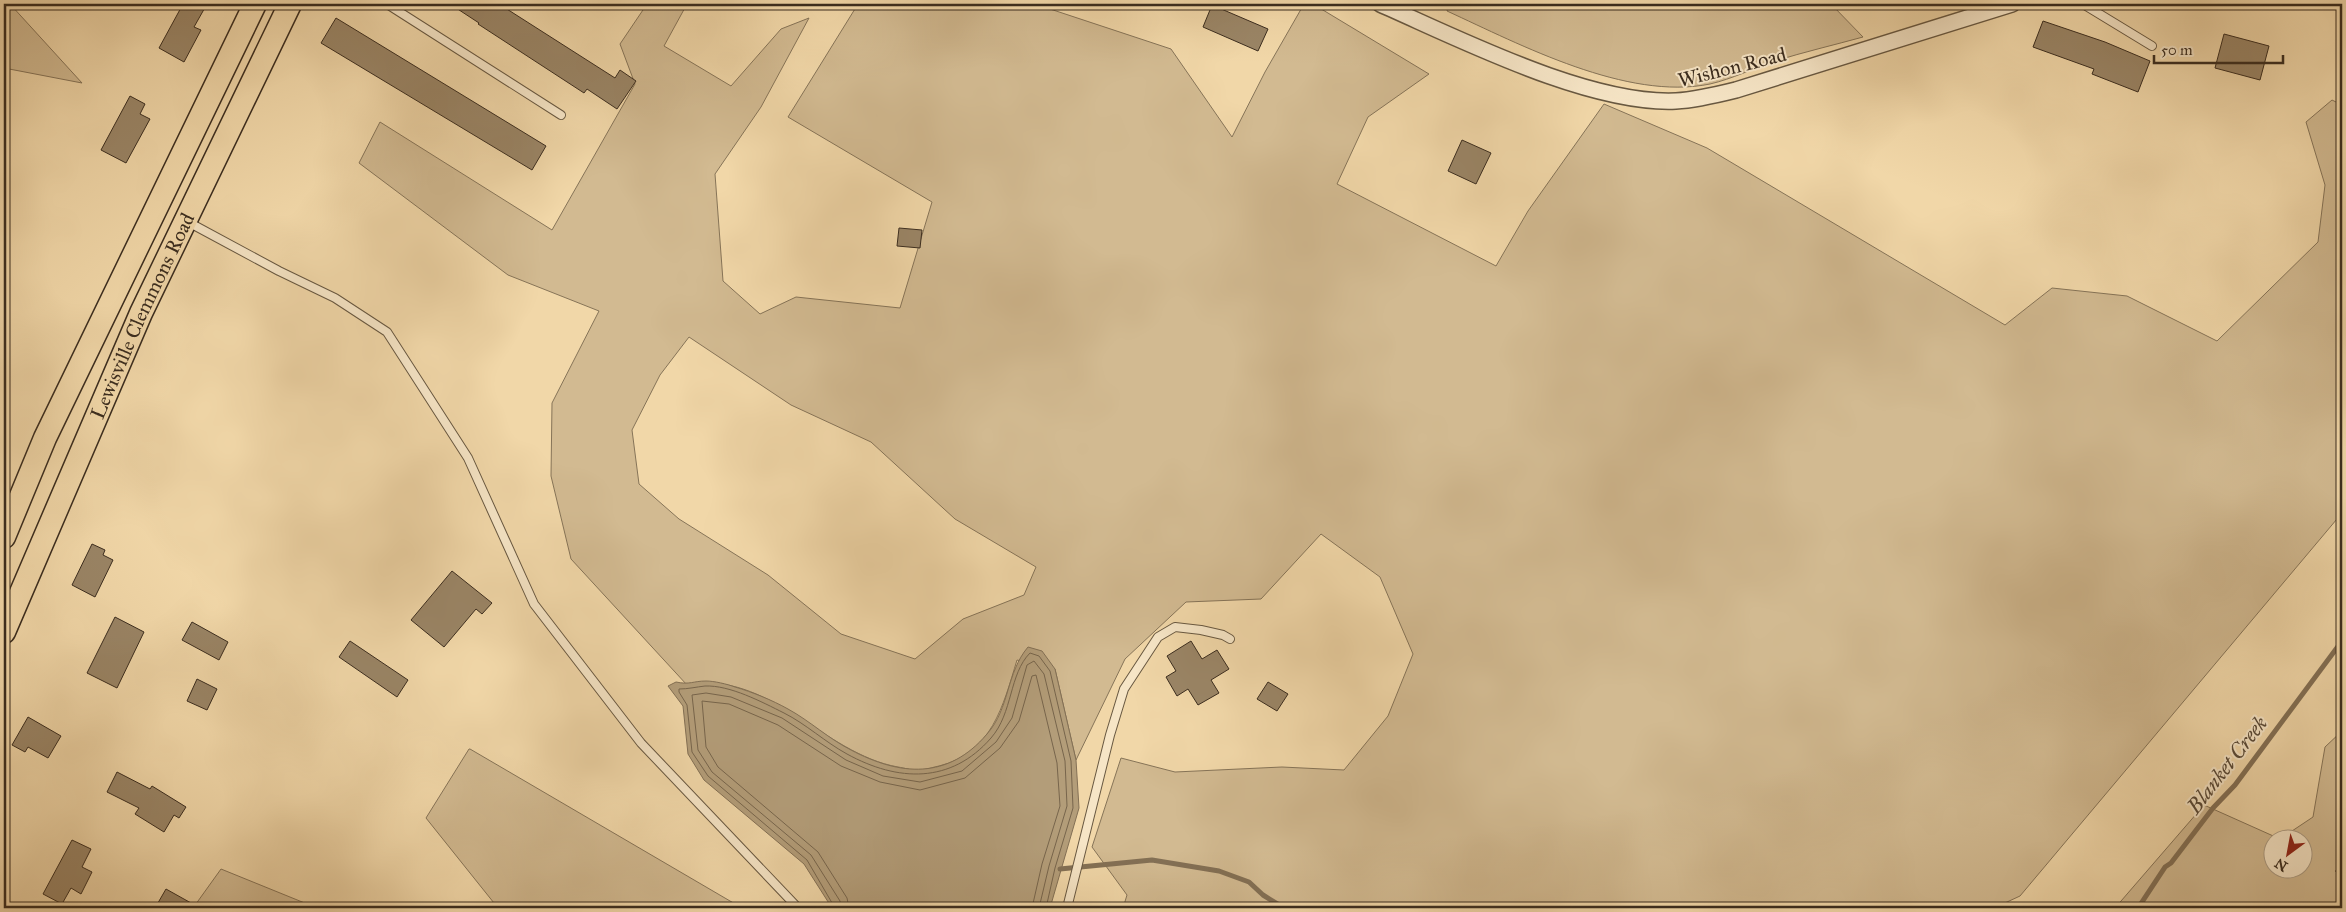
<svg xmlns="http://www.w3.org/2000/svg" width="2346" height="912" font-family="'IM FELL Great Primer',serif">
  <style>
    .green { fill: #d2ba91; stroke: #867458; fill-rule: evenodd }
    .water { fill: #b39d79; stroke: #837055 }
    .lines { fill: none; stroke-linecap: round; stroke-linejoin: round }
    .shore { stroke: #77654c; stroke-width: 1 }
    .stream { stroke: #837055; stroke-width: 5 }
    .building { fill: #9a8566; stroke: #3b2d1f }
    .lane-casing { stroke: #685841; stroke-width: 10 }
    .street-casing { stroke: #685841; stroke-width: 18 }
    .primary-casing { stroke: #3b2d1f; stroke-width: 25 }
    .lane { stroke: #f6e5c6; stroke-width: 8 }
    .street { stroke: #f6e5c6; stroke-width: 15 }
    .primary { stroke: #f1d7a8; stroke-width: 22 }
    .labels { text-anchor: middle; dominant-baseline: central; stroke-width: 4; stroke-linejoin: round; paint-order: stroke }
    .street-label { font-size: 20px; fill: #3b2d1f; stroke: #f6e5c6 }
    .water-label { font-size: 21px; font-style: italic; fill: #594936; stroke: #f6e5c6 }
  </style>
  <rect width="100%" height="100%" fill="#f1d7a8"/>
  <filter id="stains"><feTurbulence type="fractalNoise" baseFrequency=".004" numOctaves="4"/><feColorMatrix values="0 0 0 0 .2 0 0 0 0 .09 0 0 0 0 .02 0 0 0 .5 -.17"/></filter>
  <radialGradient id="worn" r=".72"><stop offset=".6" stop-color="#630" stop-opacity="0"/><stop offset="1" stop-color="#630" stop-opacity=".3"/></radialGradient>
  <g class="green">
    <path d="M 4,4 L 10,4 L 82,83 L 4,68 Z"/>
    <path d="M 647,4 L 687,4 L 664,46 L 731,86 L 781,29 L 809,18 L 761,107 L 715,174 L 723,281 L 760,314 L 796,297 L 900,308 L 932,202 L 788,117 L 858,4 L 1035,4 L 1171,49 L 1232,137 L 1265,72 L 1304,4 L 1313,4 L 1429,74 L 1368,117 L 1337,184 L 1496,266 L 1528,211 L 1604,104 L 1707,148 L 2005,325 L 2052,288 L 2127,296 L 2217,341 L 2318,242 L 2325,185 L 2306,122 L 2332,100 L 2342,105 L 2342,513 L 2020,896 L 1994,908 L 1123,908 L 1127,895 L 1092,847 L 1121,758 L 1175,772 L 1282,767 L 1344,770 L 1388,716 L 1413,654 L 1380,577 L 1321,534 L 1261,599 L 1186,602 L 1125,659 L 1076,760 L 1055,669 L 1017,660 C 1003,706 992,753 939,766 C 933,767 926,770 920,770 C 913,771 905,768 898,767 C 824,754 768,669 687,685 L 571,559 L 551,476 L 552,403 L 599,311 L 508,275 L 359,163 L 380,122 L 552,230 L 635,84 L 620,44 ZM 689,337 L 791,405 L 871,442 L 955,519 L 1036,567 L 1024,595 L 963,619 L 915,659 L 841,634 L 768,575 L 679,519 L 639,484 L 632,430 L 660,375 Z"/>
    <path d="M 1449,4 L 1831,4 L 1863,37 C 1834,45 1804,52 1775,61 C 1754,68 1732,79 1710,84 C 1627,101 1521,45 1447,11 Z"/>
    <path d="M 2342,731 L 2342,866 L 2335,871 L 2342,878 L 2342,908 L 2115,908 L 2204,805 L 2280,839 L 2313,817 L 2325,747 ZM 2274,840 L 2304,840 L 2304,870 L 2274,870 Z"/>
    <path d="M 469,749 L 470,749 L 742,908 L 498,908 L 426,818 Z"/>
    <path d="M 221,869 L 317,908 L 193,908 Z"/>
  </g>
  <path class="water" d="M 1028,647 L 1042,651 L 1055,669 L 1076,760 L 1079,808 L 1050,908 L 832,908 L 804,864 L 704,780 L 688,754 L 683,706 L 668,686 L 676,682 C 690,685 693,681 706,681 C 714,681 727,684 735,687 C 752,692 772,700 788,709 C 810,721 829,739 851,750 C 900,776 948,780 987,734 C 1010,708 1006,673 1028,647 Z"/>
  <g class="lines">
    <g class="shore">
      <path d="M 835,908 L 807,860 L 708,776 L 692,752 L 687,705 L 679,692 L 679,689 C 688,689 696,687 705,686 C 730,685 762,702 784,713 C 806,724 825,742 847,754 C 898,782 951,784 991,738 C 1013,713 1009,674 1030,653 L 1039,656 L 1050,671 L 1071,761 L 1073,808 L 1055,868 L 1046,908"/>
      <path d="M 841,908 L 840,901 L 811,855 L 712,772 L 698,750 L 692,695 L 706,693 L 731,697 L 782,718 L 846,760 L 883,776 L 920,782 L 962,771 L 996,742 L 1012,718 L 1027,665 L 1034,661 L 1044,674 L 1065,761 L 1067,806 L 1049,866 L 1039,908"/>
      <path d="M 849,908 L 847,898 L 818,852 L 718,767 L 706,747 L 702,701 L 729,704 L 778,725 L 841,766 L 880,782 L 920,790 L 965,778 L 1000,748 L 1019,721 L 1032,676 L 1036,675 L 1057,763 L 1060,806 L 1042,864 L 1032,908"/>
    </g>
    <g class="stream">
      <path d="M 1060,869 L 1152,860 L 1219,871 L 1249,882 L 1263,895 L 1284,908"/>
      <path d="M 2138,908 L 2165,867 L 2171,863 L 2213,808 L 2235,785 L 2342,641"/>
    </g>
  </g>
  <g class="building">
    <path d="M 183,4 L 207,4 L 194,27 L 201,30 L 184,62 L 159,48 Z"/>
    <path d="M 450,4 L 499,4 L 615,78 L 620,70 L 636,81 L 617,109 L 587,89 L 584,93 L 478,24 L 479,23 Z"/>
    <path d="M 1212,5 L 1268,29 L 1258,51 L 1203,27 Z"/>
    <path d="M 336,18 L 546,146 L 532,170 L 321,43 Z"/>
    <path d="M 2043,21 L 2105,42 L 2150,61 L 2138,92 L 2092,74 L 2094,69 L 2033,47 Z"/>
    <path d="M 2224,34 L 2269,46 L 2260,80 L 2215,68 Z"/>
    <path d="M 130,96 L 145,104 L 140,114 L 150,119 L 126,163 L 101,150 Z"/>
    <path d="M 1462,140 L 1491,153 L 1476,184 L 1448,171 Z"/>
    <path d="M 899,228 L 922,230 L 920,248 L 897,246 Z"/>
    <path d="M 92,544 L 105,550 L 103,555 L 113,560 L 95,597 L 72,585 Z"/>
    <path d="M 452,571 L 492,603 L 482,614 L 476,609 L 444,647 L 411,620 Z"/>
    <path d="M 115,617 L 144,632 L 117,688 L 87,673 Z"/>
    <path d="M 192,622 L 228,642 L 219,660 L 182,640 Z"/>
    <path d="M 350,641 L 408,680 L 397,697 L 339,657 Z"/>
    <path d="M 1191,641 L 1202,659 L 1217,650 L 1229,669 L 1211,680 L 1219,693 L 1198,705 L 1188,689 L 1177,696 L 1166,677 L 1176,671 L 1167,656 Z"/>
    <path d="M 197,679 L 217,689 L 207,710 L 187,701 Z"/>
    <path d="M 1268,682 L 1288,694 L 1277,711 L 1257,699 Z"/>
    <path d="M 28,717 L 61,736 L 48,758 L 28,747 L 25,752 L 12,745 Z"/>
    <path d="M 117,772 L 150,789 L 152,786 L 186,807 L 179,818 L 174,815 L 164,832 L 135,814 L 139,808 L 107,792 Z"/>
    <path d="M 72,840 L 91,849 L 82,867 L 92,872 L 81,894 L 71,888 L 62,904 L 43,894 Z"/>
    <path d="M 166,889 L 200,908 L 155,908 Z"/>
  </g>
  <g class="lines">
    <defs>
      <g id="lane">
        <path d="M 387,4 L 561,115"/>
        <path d="M 2083,4 L 2152,46"/>
        <path d="M 188,222 L 279,271 L 335,298 L 387,332 L 468,458 L 534,604 L 641,743 L 798,908"/>
        <path d="M 1067,908 L 1110,735 L 1124,689 L 1158,637 L 1175,627 L 1201,630 L 1223,635 L 1230,639"/>
      </g>
      <path id="street" d="M 1380,4 C 1460,39 1589,105 1676,101 C 1696,100 1716,95 1736,90 L 2012,4"/>
      <g id="primary">
        <path d="M 4,537 L 45,438 L 255,4"/>
        <path id="s1" d="M 4,632 L 141,313 L 290,4"/>
      </g>
    </defs>
    <use href="#lane" class="lane-casing"/>
    <use href="#street" class="street-casing"/>
    <use href="#primary" class="primary-casing"/>
    <use href="#lane" class="lane"/>
    <use href="#street" class="street"/>
    <use href="#primary" class="primary"/>
  </g>
  <g class="labels">
    <g class="street-label">
      <text transform="translate(1732 67) rotate(-14)">Wishon Road</text>
      <text stroke="none"><textPath href="#s1" startOffset="345">Lewisville Clemmons Road</textPath></text>
    </g>
    <g class="water-label">
      <text transform="translate(2227 765) rotate(-52)">Blanket Creek</text>
    </g>
  </g>
  <rect width="2346" height="912" fill="none" stroke="#f1d7a8" stroke-width="20"/>
  <rect x="5" y="5" width="2336" height="902" fill="none" stroke="#3b2d1f" stroke-width="2.5"/>
  <rect x="10" y="10" width="2326" height="892" fill="none" stroke="#3b2d1f"/>
  <g transform="translate(2288 854) rotate(212)"><circle r="24" fill="#f6e5c6" stroke="#ab9b83"/>
  <path d="M0-4L9 19L0 12L-9 19Z" fill="#8f2418"/>
  <text y="-8" font-size="14" font-weight="bold" text-anchor="middle" fill="#3b2d1f">N</text>
  </g>
  <path d="M2154 55v8h129v-8" fill="none" stroke="#3b2d1f" stroke-width="2.5"/>
  <text x="2161" y="55" font-size="15" fill="#3b2d1f" stroke="#f6e5c6" stroke-width="4" paint-order="stroke">50 m</text>
  <rect width="100%" height="100%" filter="url(#stains)"/>
  <rect width="100%" height="100%" fill="url(#worn)"/>
</svg>
